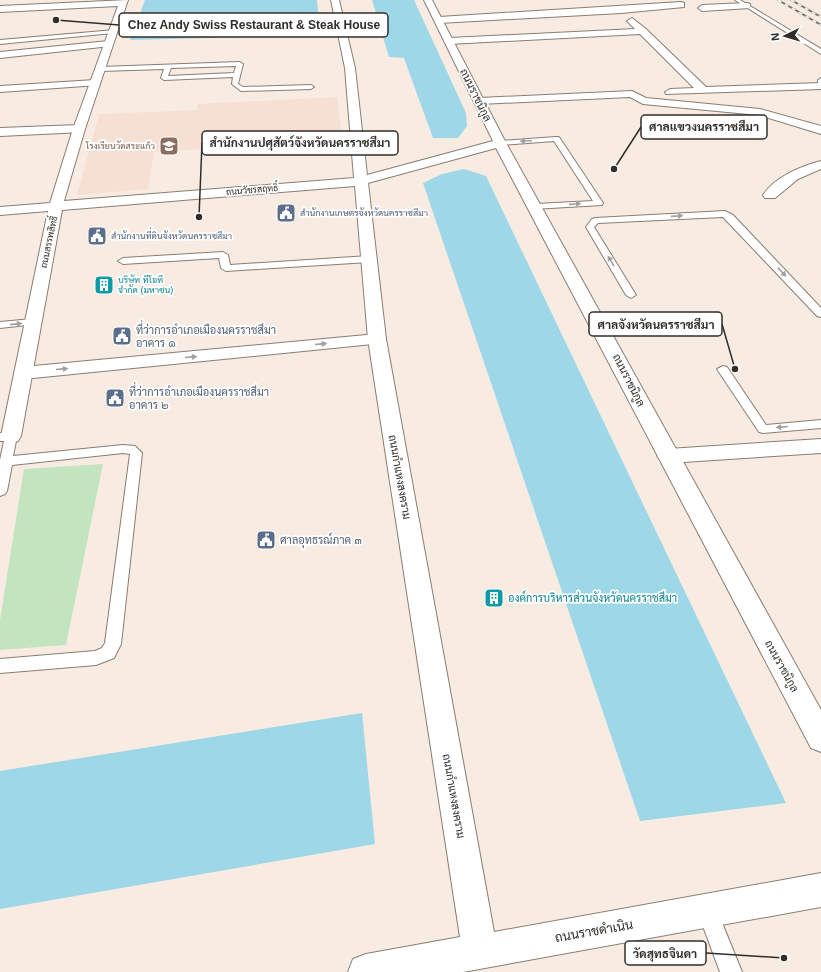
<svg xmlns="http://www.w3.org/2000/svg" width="821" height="972" font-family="Helvetica,Sarabun,sans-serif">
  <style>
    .education { fill: #f6e0d3 }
    .green { fill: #c2e4bf }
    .water { fill: #9dd7e8 }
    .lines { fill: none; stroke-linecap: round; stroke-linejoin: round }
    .lane-casing { stroke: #887d74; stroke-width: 2 }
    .street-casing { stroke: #887d74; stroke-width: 2 }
    .secondary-casing { stroke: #887d74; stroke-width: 2 }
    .lane { fill: #fff; fill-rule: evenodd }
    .street { fill: #fff; fill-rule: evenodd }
    .secondary { fill: #fff; fill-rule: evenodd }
    .rail-casing { stroke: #7c756f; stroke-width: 2 }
    .rail { stroke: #fff; stroke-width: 1.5; stroke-dasharray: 4; stroke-linecap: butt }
    .oneway { fill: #a2a09f }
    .labels { text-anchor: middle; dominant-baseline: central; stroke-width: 3.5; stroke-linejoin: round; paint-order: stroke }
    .far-education-label { font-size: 9px; fill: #785e54; stroke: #fff; text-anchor: end }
    .far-street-label { font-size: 9px; fill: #312d29; stroke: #fff }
    .far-service-label { font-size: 9px; fill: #4e5e75; stroke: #fff; text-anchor: start }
    .far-culture-label { font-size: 9px; fill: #0d838f; stroke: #fff; text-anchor: start }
    .street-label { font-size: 11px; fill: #312d29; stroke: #fff }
    .service-label { font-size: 11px; fill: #4e5e75; stroke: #fff; text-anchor: start }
    .culture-label { font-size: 11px; fill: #0d838f; stroke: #fff; text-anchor: start }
    .near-street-label { font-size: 13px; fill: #312d29; stroke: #fff }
    .leader { fill: none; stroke: #312d29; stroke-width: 1.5 }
    .callout-dot { fill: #312d29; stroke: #fff; stroke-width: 1.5 }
    .callout { fill: #fff; stroke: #312d29; stroke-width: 1.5 }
    .callout-label { font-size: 12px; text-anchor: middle; font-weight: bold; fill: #312d29 }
  </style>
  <rect width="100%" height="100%" fill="#f8ece2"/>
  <path class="education" d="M 337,97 L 343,140 L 154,152 L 148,189 L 77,195 L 99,114 L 197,110 L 198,104 Z"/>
  <path class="green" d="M 103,464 L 66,645 L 0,650 L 0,620 L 24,469 Z"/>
  <g class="water">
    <path d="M 145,0 L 317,0 L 320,35 L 130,40 Z"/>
    <path d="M 372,0 L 414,0 L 466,113 L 467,126 L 458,138 L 433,138 L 404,58 L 389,57 Z"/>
    <path d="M 464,169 L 486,176 L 786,803 L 640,821 L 423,183 L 442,174 Z"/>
    <path d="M 362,713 L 375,844 L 0,909 L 0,771 Z"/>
  </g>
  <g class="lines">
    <defs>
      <g id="lane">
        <path d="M 735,0 L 740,0 L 821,49 L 821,54 Z"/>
        <path d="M 115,30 L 113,33 L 0,44 L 0,40 Z"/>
        <path d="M 240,62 L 243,64 L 238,84 L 243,87 L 311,85 L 314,87 L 311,89 L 241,91 L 232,84 L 233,77 L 164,80 L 161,78 L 164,69 L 100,71 L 97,69 L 100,67 ZM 236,66 L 234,73 L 168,76 L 171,68 Z"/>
        <path d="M 821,78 L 821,86 L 818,84 L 818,80 Z"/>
        <path d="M 556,137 L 559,137 L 603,203 L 602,205 L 533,209 L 532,207 L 536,204 L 593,201 L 554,141 L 500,145 L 496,143 L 500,141 Z"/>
        <path d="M 725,211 L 733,215 L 821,308 L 821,317 L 817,316 L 723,217 L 598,223 L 594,227 L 636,295 L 631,298 L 626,295 L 586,227 L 592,219 L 595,218 Z"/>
        <path d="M 223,252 L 228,255 L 230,265 L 369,256 L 374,259 L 369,262 L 226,271 L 221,268 L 219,258 L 123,264 L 118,261 L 123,258 Z"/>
        <path d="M 32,319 L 36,320 L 37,322 L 36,324 L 0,328 L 0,322 Z"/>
        <path d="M 723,366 L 727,367 L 766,425 L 821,420 L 821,428 L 763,433 L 759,432 L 717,369 Z"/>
        <path d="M 11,432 L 17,436 L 13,456 L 123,445 L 135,446 L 142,453 L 121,644 L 114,658 L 96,665 L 0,673 L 0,659 L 95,651 L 102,648 L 105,643 L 130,454 L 123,453 L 12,465 L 7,491 L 5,494 L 0,496 L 0,460 L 4,441 L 0,441 L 0,433 Z"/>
        <path d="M 707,900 L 714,903 L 742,972 L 720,972 L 697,910 L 700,903 Z"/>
      </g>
      <g id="street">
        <path d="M 681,2 L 684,3 L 684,7 L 621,13 L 439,23 L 435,20 L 439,17 Z"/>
        <path d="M 747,3 L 750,4 L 750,8 L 702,11 L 698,8 L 702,5 Z"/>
        <path d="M 632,18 L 646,29 L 706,87 L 821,83 L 821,89 L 666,94 L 665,92 L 670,89 L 694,88 L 640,34 L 449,44 L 444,41 L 449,38 L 635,29 L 627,21 Z"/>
        <path d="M 108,41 L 111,42 L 113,44 L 111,46 L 0,58 L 0,52 Z"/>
        <path d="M 95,80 L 100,83 L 99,85 L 0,92 L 0,86 Z"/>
        <path d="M 632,91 L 646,98 L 760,109 L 821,126 L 821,134 L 759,115 L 643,104 L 630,97 L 480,104 L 474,101 L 480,98 Z"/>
        <path d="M 79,125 L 83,126 L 85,129 L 83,132 L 0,136 L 0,128 Z"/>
        <path d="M 821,161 L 821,169 L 798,179 L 775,198 L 765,198 L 763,195 C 775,177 801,166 821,161 Z"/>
        <path d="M 377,334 L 383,335 L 386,339 L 383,343 L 23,379 L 16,377 L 14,373 L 16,369 L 23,367 Z"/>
        <path d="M 821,439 L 821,453 L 668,463 L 661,461 L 657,456 L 661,451 L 668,449 Z"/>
      </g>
      <path id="secondary" d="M 128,0 L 85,129 L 64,201 L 354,178 L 345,68 L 331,0 L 339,0 L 355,68 L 367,175 L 493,141 L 424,0 L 432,0 L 506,143 L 821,710 L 821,752 L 811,748 L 496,148 L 368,183 L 386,339 L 494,932 L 821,873 L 821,907 L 463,972 L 348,972 L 353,959 L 366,954 L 460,937 L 368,339 L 355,186 L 62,210 L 21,436 L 18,441 L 11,443 L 4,441 L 1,436 L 48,211 L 0,215 L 0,207 L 50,203 L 73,129 L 118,6 L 0,12 L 0,6 Z"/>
    </defs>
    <use href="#lane" class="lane-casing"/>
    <use href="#street" class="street-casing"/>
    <use href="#secondary" class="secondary-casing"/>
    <use href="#lane" class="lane"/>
    <use href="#street" class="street"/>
    <use href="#secondary" class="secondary"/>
    <defs>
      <g id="rail">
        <path d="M 778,0 L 821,25"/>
        <path d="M 791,0 L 821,17"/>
      </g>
    </defs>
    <use href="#rail" class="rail-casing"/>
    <use href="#rail" class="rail"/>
  </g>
  <defs><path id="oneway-solid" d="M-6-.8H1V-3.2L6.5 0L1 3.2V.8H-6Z"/></defs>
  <g class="oneway">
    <use href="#oneway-solid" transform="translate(526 141) rotate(177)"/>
    <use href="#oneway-solid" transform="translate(575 204) rotate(-4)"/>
    <use href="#oneway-solid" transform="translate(677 216) rotate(-4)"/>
    <use href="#oneway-solid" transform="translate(611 261) rotate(-121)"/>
    <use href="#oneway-solid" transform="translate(782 272) rotate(47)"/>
    <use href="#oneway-solid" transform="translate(16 324) rotate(-6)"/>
    <use href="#oneway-solid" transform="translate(321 344) rotate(-5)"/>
    <use href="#oneway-solid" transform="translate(191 357) rotate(-5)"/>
    <use href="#oneway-solid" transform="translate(62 369) rotate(-5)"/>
    <use href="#oneway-solid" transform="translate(782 427) rotate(175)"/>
  </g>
  <defs>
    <symbol id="school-square" viewBox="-11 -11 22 22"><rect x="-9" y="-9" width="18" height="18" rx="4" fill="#8d6e63" stroke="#fff"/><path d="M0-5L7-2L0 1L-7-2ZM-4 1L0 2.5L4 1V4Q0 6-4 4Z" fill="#fff"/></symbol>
    <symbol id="civic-square" viewBox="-11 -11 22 22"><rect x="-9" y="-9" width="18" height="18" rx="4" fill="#5c6f8a" stroke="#fff"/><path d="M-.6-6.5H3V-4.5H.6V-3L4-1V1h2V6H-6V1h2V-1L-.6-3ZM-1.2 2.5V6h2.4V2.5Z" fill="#fff"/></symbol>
    <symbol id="building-square" viewBox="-11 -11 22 22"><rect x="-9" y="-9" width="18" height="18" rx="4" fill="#0f9aa8" stroke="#fff"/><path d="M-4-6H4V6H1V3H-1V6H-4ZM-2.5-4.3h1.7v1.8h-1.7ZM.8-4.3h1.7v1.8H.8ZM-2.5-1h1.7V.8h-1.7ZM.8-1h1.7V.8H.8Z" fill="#fff"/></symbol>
  </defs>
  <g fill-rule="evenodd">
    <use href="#school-square" x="158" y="135" width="22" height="22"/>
    <use href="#civic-square" x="275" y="202" width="22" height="22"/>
    <use href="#civic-square" x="86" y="225" width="22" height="22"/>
    <use href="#building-square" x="93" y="274" width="22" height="22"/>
    <use href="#civic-square" x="111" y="325" width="22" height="22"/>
    <use href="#civic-square" x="104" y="387" width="22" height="22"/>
    <use href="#civic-square" x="255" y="529" width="22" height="22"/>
    <use href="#building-square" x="483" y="587" width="22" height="22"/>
  </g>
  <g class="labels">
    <g class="far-education-label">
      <text x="155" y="146">โรงเรียนวัดสระแก้ว</text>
    </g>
    <g class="far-street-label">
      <text transform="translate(252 190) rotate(-5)">ถนนวัชรสฤทธิ์</text>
      <text transform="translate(49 242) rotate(-78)">ถนนสรรพสิทธิ์</text>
    </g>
    <g class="far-service-label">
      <text x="300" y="213">สำนักงานเกษตรจังหวัดนครราชสีมา</text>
      <text x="111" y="236">สำนักงานที่ดินจังหวัดนครราชสีมา</text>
    </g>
    <g class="far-culture-label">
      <text x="118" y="280">บริษัท ทีโอที<tspan x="118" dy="10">จำกัด (มหาชน)</tspan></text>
    </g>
    <g class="street-label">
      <text transform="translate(476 95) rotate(64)">ถนนราชนิกูล</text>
      <text transform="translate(629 380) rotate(63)">ถนนราชนิกูล</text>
      <text transform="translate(400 477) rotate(80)">ถนนกำแหงสงคราม</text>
      <text transform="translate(782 666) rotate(61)">ถนนราชนิกูล</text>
      <text transform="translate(454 796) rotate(80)">ถนนกำแหงสงคราม</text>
    </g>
    <g class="service-label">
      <text x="136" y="330">ที่ว่าการอำเภอเมืองนครราชสีมา<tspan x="136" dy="13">อาคาร ๑</tspan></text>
      <text x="129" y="392">ที่ว่าการอำเภอเมืองนครราชสีมา<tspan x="129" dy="13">อาคาร ๒</tspan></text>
      <text x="280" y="540">ศาลอุทธรณ์ภาค ๓</text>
    </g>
    <g class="culture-label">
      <text x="508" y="598">องค์การบริหารส่วนจังหวัดนครราชสีมา</text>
    </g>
    <g class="near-street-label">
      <text transform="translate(594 931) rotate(-10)">ถนนราชดำเนิน</text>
    </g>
  </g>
  <path class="leader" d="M56 20L119 25M614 169L641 127M199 217L202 143M735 369L722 324M784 958L706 953"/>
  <g class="callout-dot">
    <circle cx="56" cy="20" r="4"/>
    <circle cx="614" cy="169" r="4"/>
    <circle cx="199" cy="217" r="4"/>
    <circle cx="735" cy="369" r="4"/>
    <circle cx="784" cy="958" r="4"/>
  </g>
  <g class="callout">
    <rect x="119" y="13" width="269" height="24" rx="4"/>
    <rect x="641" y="115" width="126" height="24" rx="4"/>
    <rect x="202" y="131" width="196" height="24" rx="4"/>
    <rect x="589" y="312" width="133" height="24" rx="4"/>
    <rect x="625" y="941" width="81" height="24" rx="4"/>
  </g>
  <g class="callout-label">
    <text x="254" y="29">Chez Andy Swiss Restaurant &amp; Steak House</text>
    <text x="704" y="131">ศาลแขวงนครราชสีมา</text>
    <text x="300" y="147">สำนักงานปศุสัตว์จังหวัดนครราชสีมา</text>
    <text x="656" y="329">ศาลจังหวัดนครราชสีมา</text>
    <text x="665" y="958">วัดสุทธจินดา</text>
  </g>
  <g transform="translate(785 36) rotate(265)" stroke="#ffffff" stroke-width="3" paint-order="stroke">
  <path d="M0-3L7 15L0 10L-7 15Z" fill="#312d29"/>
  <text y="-6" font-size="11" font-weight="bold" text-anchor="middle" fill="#312d29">N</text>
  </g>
</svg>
